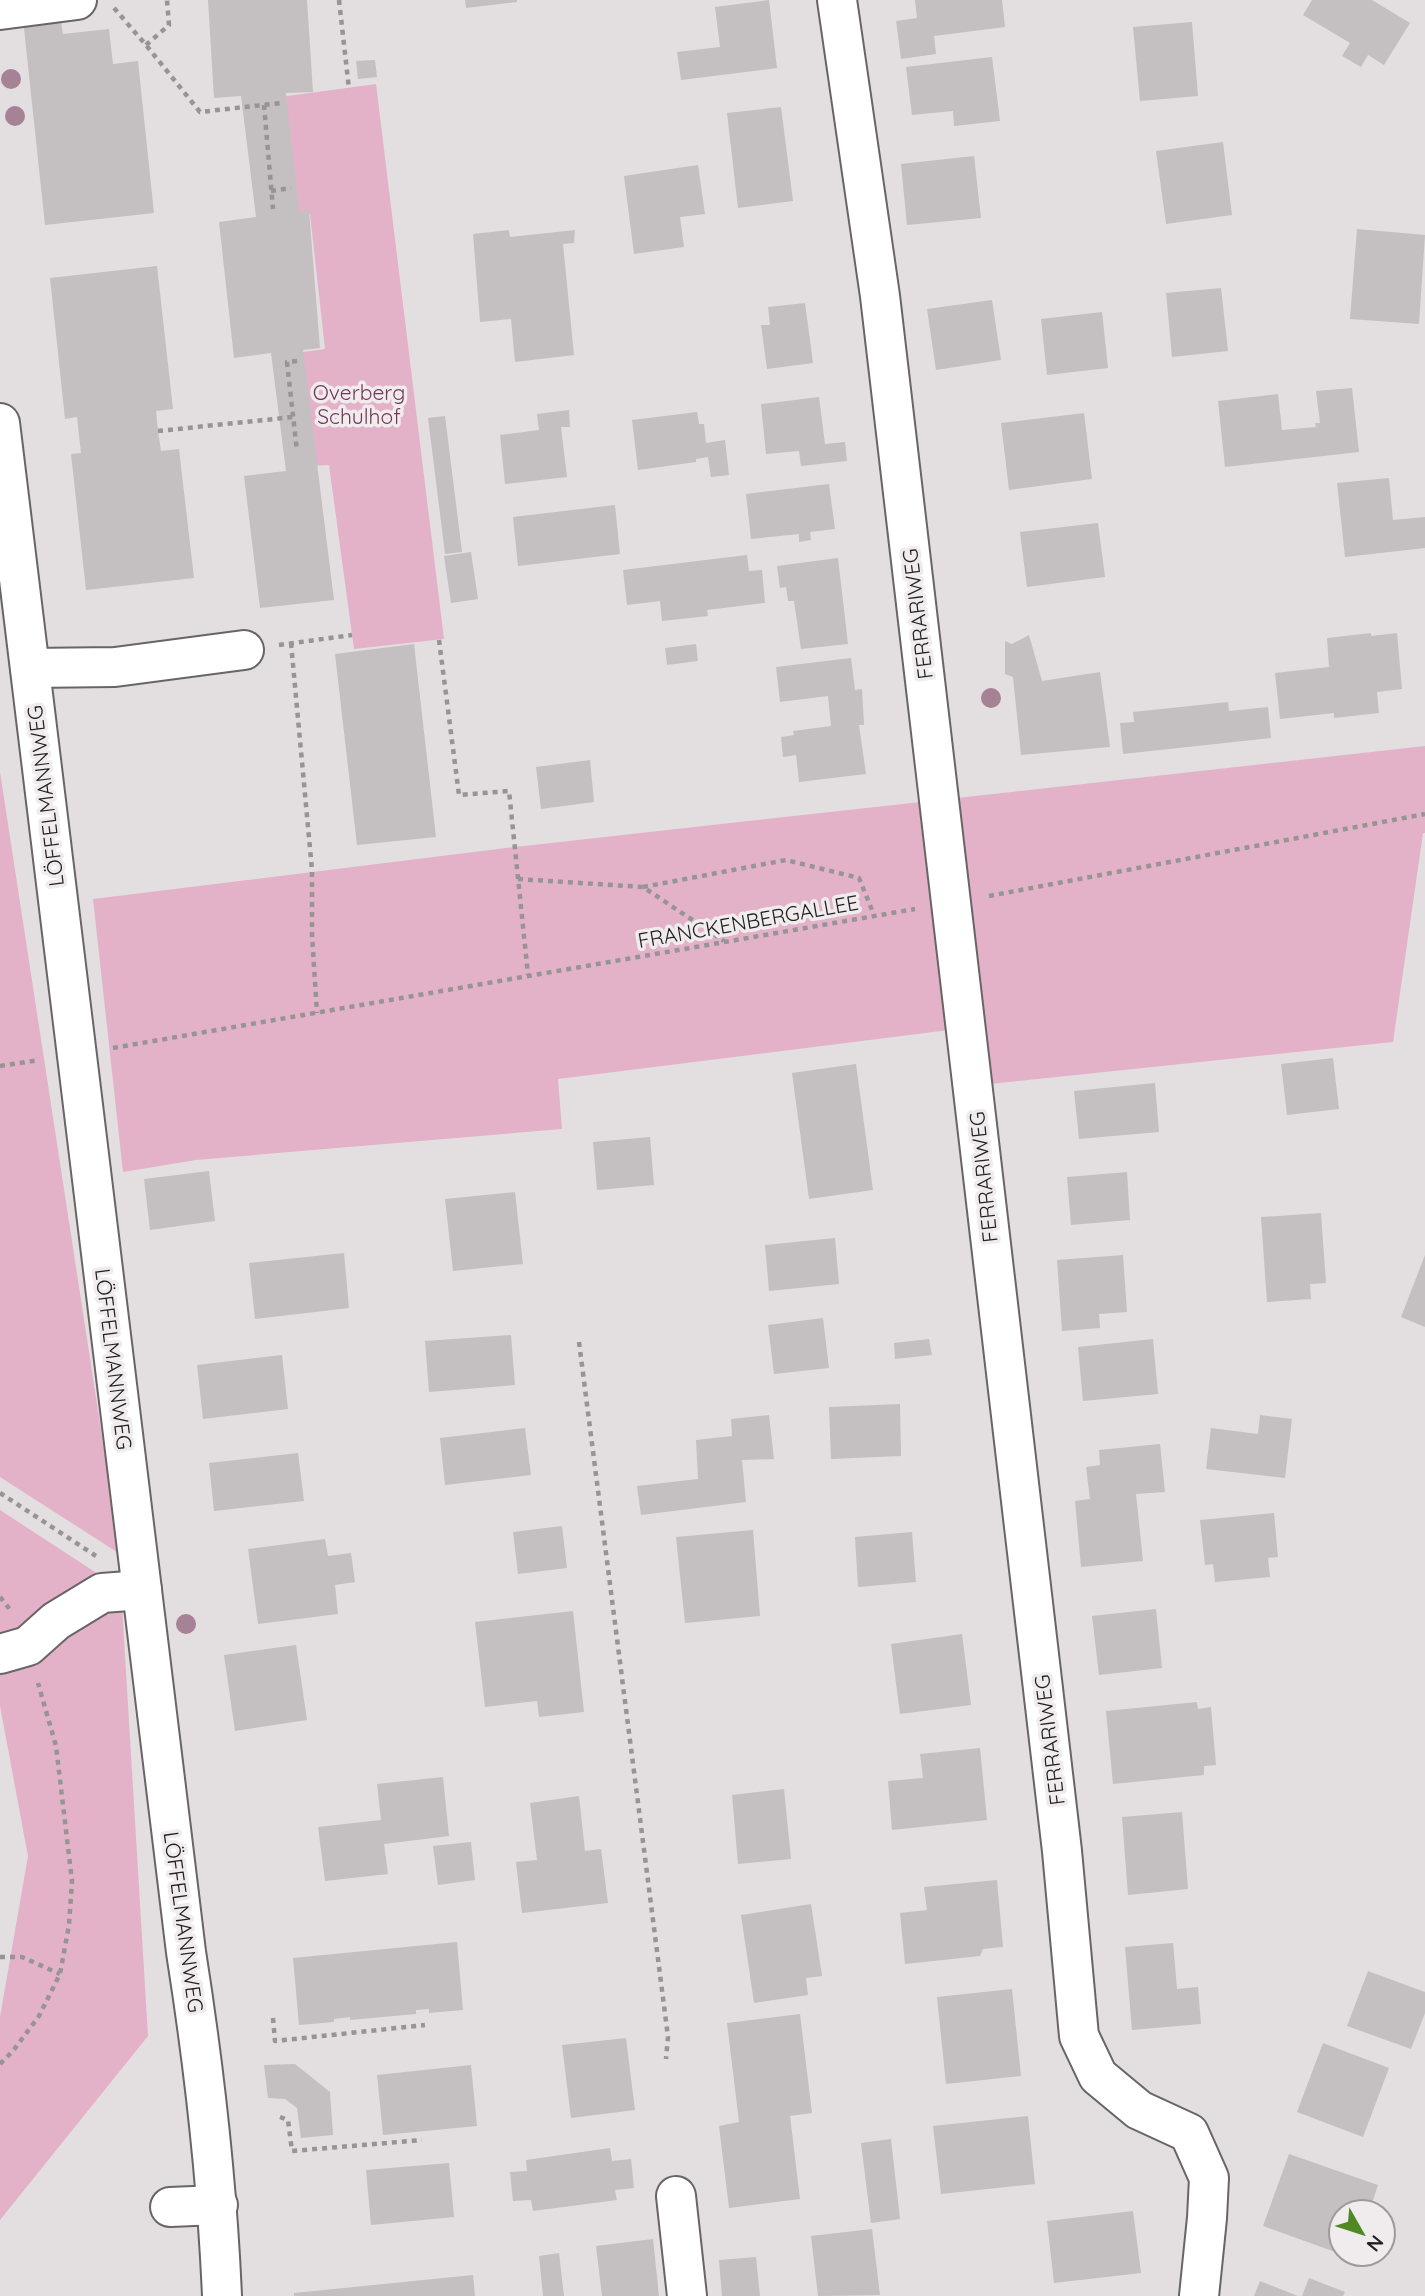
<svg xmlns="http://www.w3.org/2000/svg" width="1425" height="2296" font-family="Quicksand,sans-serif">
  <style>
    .green { fill: #e3b2c9 }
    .building { fill: #c4bfc1 }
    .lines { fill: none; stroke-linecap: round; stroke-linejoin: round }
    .minor-casing { stroke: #696566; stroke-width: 42 }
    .path { stroke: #979495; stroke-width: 4.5; stroke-dasharray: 5 5; stroke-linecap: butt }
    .minor { stroke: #fff; stroke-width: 38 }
    .tree { fill: #a68296 }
    .labels { text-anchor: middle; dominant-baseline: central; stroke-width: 7; stroke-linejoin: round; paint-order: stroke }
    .park-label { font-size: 21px; fill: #743759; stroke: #f0ebed }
    .street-label { font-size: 21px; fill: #222121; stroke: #f0ebed }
  </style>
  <rect width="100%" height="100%" fill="#e3dee0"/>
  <g class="green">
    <path d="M 376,84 L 444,639 L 354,649 L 329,465 L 309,466 L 296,353 L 325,349 L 310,214 L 294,215 L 280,97 Z"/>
    <path d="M 1425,746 L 1425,833 L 1423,833 L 1393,1042 L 990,1084 L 981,1026 L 558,1079 L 562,1129 L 196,1160 L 123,1172 L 93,899 L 515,847 Z"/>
    <path d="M 0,772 L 120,1554 L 0,1477 Z"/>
    <path d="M 0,1510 L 121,1589 L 148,2036 L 0,2220 L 0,2017 L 28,1856 L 0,1706 Z"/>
  </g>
  <g class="building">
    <path d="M 208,0 L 307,0 L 313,92 L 286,93 L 299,211 L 309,210 L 320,348 L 303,350 L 334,600 L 260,608 L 244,476 L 286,471 L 271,353 L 234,358 L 219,222 L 256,217 L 241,96 L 214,98 Z"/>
    <path d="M 465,0 L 517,0 L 517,2 L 466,8 Z"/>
    <path d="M 769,0 L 777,68 L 681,80 L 677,52 L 720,47 L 715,7 Z"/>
    <path d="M 915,0 L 1002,0 L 1005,27 L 934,36 L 936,54 L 901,59 L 896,21 L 917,18 Z"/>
    <path d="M 1312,0 L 1372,0 L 1410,23 L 1384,65 L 1368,55 L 1361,67 L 1342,56 L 1350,43 L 1303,15 Z"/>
    <path d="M 60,15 L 63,34 L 109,29 L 113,64 L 138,61 L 154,213 L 45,225 L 23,19 Z"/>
    <path d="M 1192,22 L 1198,96 L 1140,101 L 1133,27 Z"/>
    <path d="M 992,57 L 1000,121 L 954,126 L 953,111 L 912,115 L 906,67 Z"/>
    <path d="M 375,60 L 377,77 L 358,79 L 356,61 Z"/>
    <path d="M 781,107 L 793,201 L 738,208 L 727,113 Z"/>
    <path d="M 1223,142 L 1232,215 L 1166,224 L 1156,151 Z"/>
    <path d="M 974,156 L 981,218 L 907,225 L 901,164 Z"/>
    <path d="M 698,165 L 705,214 L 680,217 L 684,247 L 634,254 L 624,176 Z"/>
    <path d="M 1357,229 L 1425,235 L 1419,324 L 1350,319 Z"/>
    <path d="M 509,230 L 510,237 L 575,230 L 574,243 L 563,244 L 574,355 L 515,362 L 511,319 L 480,322 L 473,234 Z"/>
    <path d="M 157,266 L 173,409 L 156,411 L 158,431 L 161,451 L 179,449 L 194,578 L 86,590 L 71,454 L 81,453 L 77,417 L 65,419 L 50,278 Z"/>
    <path d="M 1221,288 L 1228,351 L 1172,357 L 1166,293 Z"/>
    <path d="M 992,300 L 1001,360 L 936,370 L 927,309 Z"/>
    <path d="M 805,303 L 813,363 L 767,369 L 761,325 L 770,325 L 768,307 Z"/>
    <path d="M 1102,312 L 1108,368 L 1047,375 L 1041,319 Z"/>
    <path d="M 1352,388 L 1359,452 L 1225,467 L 1218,401 L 1278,394 L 1282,430 L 1316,427 L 1315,423 L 1320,423 L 1316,391 Z"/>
    <path d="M 819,397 L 825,444 L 845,442 L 847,461 L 801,466 L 799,451 L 766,454 L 761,404 Z"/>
    <path d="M 569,410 L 570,427 L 561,427 L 567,477 L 505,484 L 500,435 L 539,430 L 537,414 Z"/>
    <path d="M 697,412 L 699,424 L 704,424 L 706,443 L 725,440 L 729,475 L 711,477 L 708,457 L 696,459 L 696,462 L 638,470 L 632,420 Z"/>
    <path d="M 1084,413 L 1092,479 L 1009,490 L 1001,423 Z"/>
    <path d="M 445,416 L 462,552 L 445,554 L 428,418 Z"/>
    <path d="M 1389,478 L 1393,520 L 1425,517 L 1425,548 L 1345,557 L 1337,483 Z"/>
    <path d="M 829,484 L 835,529 L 810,532 L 811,540 L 799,542 L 799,534 L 751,539 L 746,494 Z"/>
    <path d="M 615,505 L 620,554 L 518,566 L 513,517 Z"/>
    <path d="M 1098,523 L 1105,577 L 1027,587 L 1020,532 Z"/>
    <path d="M 471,552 L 478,599 L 451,603 L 444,556 Z"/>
    <path d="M 747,555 L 749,571 L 762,570 L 765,603 L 707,610 L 708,616 L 662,621 L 660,601 L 627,605 L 623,570 Z"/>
    <path d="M 838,558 L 848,644 L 801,649 L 794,601 L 788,601 L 786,587 L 780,588 L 777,566 Z"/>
    <path d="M 1371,633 L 1371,636 L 1397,633 L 1402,689 L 1377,692 L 1379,713 L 1334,718 L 1334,713 L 1280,719 L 1275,673 L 1329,667 L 1327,638 Z"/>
    <path d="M 1029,635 L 1042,681 L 1100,672 L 1110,747 L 1021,755 L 1013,677 L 1005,674 L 1005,641 L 1012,644 Z"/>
    <path d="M 414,644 L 436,837 L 357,845 L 335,654 Z"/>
    <path d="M 696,644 L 698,661 L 667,665 L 665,648 Z"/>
    <path d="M 851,658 L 855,690 L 862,689 L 864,725 L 859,725 L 866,774 L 799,782 L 796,755 L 783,757 L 781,737 L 794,735 L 793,731 L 831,726 L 828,696 L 780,702 L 776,667 Z"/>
    <path d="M 1228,702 L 1229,711 L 1268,707 L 1271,738 L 1123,754 L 1120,723 L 1134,722 L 1133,712 Z"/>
    <path d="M 590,760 L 594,802 L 541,809 L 536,767 Z"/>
    <path d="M 1333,1058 L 1339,1109 L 1287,1115 L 1281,1064 Z"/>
    <path d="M 856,1064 L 873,1190 L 809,1199 L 792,1073 Z"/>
    <path d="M 1155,1083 L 1159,1132 L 1079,1139 L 1074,1091 Z"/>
    <path d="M 650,1137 L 654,1185 L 597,1190 L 593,1142 Z"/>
    <path d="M 209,1171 L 215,1221 L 150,1230 L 144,1179 Z"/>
    <path d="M 1127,1172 L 1130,1220 L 1071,1225 L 1067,1177 Z"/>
    <path d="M 515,1192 L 523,1264 L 453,1271 L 445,1199 Z"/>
    <path d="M 1321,1213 L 1326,1283 L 1310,1284 L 1311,1299 L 1267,1302 L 1261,1217 Z"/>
    <path d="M 835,1238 L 839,1284 L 769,1291 L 765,1245 Z"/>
    <path d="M 344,1253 L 349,1308 L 255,1319 L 249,1263 Z"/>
    <path d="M 1123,1255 L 1127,1312 L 1099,1314 L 1100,1328 L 1062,1331 L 1057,1260 Z"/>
    <path d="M 1425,1255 L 1425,1327 L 1401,1317 Z"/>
    <path d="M 823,1318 L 829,1368 L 774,1374 L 768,1325 Z"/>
    <path d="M 511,1335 L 515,1385 L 429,1392 L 425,1341 Z"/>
    <path d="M 929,1339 L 932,1355 L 895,1359 L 894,1343 Z"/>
    <path d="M 1153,1339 L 1158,1394 L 1083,1401 L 1078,1347 Z"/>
    <path d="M 282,1355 L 288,1409 L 203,1419 L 197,1365 Z"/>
    <path d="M 900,1404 L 901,1456 L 831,1459 L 829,1407 Z"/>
    <path d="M 769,1415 L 774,1459 L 742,1460 L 746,1502 L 641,1515 L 637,1486 L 698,1479 L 696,1440 L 732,1436 L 731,1419 Z"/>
    <path d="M 1260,1415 L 1292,1419 L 1285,1478 L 1206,1469 L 1211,1428 L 1258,1434 Z"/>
    <path d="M 525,1428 L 531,1475 L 445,1485 L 440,1438 Z"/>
    <path d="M 1160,1444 L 1165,1492 L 1136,1494 L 1143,1561 L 1081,1567 L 1075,1501 L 1090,1499 L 1086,1467 L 1100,1465 L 1099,1450 Z"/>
    <path d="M 298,1453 L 304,1501 L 214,1511 L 209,1463 Z"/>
    <path d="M 1274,1513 L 1278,1557 L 1268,1558 L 1270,1577 L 1215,1582 L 1213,1564 L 1205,1565 L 1200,1520 Z"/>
    <path d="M 562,1526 L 567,1568 L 518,1574 L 513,1532 Z"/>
    <path d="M 753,1530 L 760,1616 L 685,1623 L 676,1537 Z"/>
    <path d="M 912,1532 L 916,1582 L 858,1587 L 855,1537 Z"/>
    <path d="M 325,1539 L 328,1556 L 351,1553 L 355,1582 L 335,1585 L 338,1614 L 258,1624 L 248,1549 Z"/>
    <path d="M 1156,1609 L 1162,1668 L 1099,1675 L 1092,1616 Z"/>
    <path d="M 573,1611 L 584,1712 L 539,1717 L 537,1701 L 485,1707 L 475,1622 Z"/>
    <path d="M 962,1634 L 971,1705 L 900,1714 L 891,1644 Z"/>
    <path d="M 296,1645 L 307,1720 L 235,1731 L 224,1655 Z"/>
    <path d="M 1197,1702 L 1198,1709 L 1211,1707 L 1216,1765 L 1204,1766 L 1204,1775 L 1113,1784 L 1106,1711 Z"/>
    <path d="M 980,1748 L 987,1820 L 892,1830 L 888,1781 L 923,1778 L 920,1754 Z"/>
    <path d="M 443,1777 L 449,1836 L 384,1844 L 388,1874 L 325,1881 L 318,1827 L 381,1820 L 377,1784 Z"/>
    <path d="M 784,1789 L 791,1859 L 738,1864 L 732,1795 Z"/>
    <path d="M 579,1796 L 585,1851 L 601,1849 L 608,1903 L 522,1913 L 516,1862 L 537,1860 L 530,1803 Z"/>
    <path d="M 1182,1812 L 1188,1889 L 1128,1895 L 1122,1817 Z"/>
    <path d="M 471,1842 L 475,1880 L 438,1885 L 433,1846 Z"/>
    <path d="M 997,1880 L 1003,1947 L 983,1949 L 980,1956 L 905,1964 L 900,1913 L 927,1910 L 924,1887 Z"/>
    <path d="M 811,1904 L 822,1976 L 806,1978 L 808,1995 L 754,2003 L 741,1915 Z"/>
    <path d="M 457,1942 L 463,2010 L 429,2013 L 429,2009 L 416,2010 L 416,2014 L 350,2020 L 350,2017 L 334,2019 L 334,2022 L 299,2025 L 293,1958 Z"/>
    <path d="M 1173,1943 L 1177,1989 L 1198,1987 L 1201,2024 L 1132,2030 L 1125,1947 Z"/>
    <path d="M 1368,1971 L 1425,1992 L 1425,2013 L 1411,2049 L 1347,2026 Z"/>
    <path d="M 1012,1989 L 1021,2076 L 946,2084 L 937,1997 Z"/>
    <path d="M 800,2014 L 812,2113 L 790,2116 L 800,2199 L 729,2208 L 719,2126 L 739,2122 L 727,2023 Z"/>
    <path d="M 626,2038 L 635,2110 L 571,2118 L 562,2045 Z"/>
    <path d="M 1323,2043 L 1389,2068 L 1363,2137 L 1297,2112 Z"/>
    <path d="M 295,2064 L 330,2092 L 333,2135 L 301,2138 L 297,2108 L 285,2099 L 268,2098 L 264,2065 Z"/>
    <path d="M 471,2065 L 477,2126 L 383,2135 L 377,2075 Z"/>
    <path d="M 1028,2116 L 1035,2184 L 941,2194 L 933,2126 Z"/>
    <path d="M 891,2139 L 900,2219 L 871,2223 L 861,2143 Z"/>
    <path d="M 610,2148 L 612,2161 L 631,2159 L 634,2188 L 615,2190 L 617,2200 L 533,2211 L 531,2200 L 513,2201 L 510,2172 L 527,2171 L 526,2160 Z"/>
    <path d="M 1289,2154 L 1378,2185 L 1369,2212 L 1341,2212 L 1341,2254 L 1354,2254 L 1352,2258 L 1263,2226 Z"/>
    <path d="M 449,2163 L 454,2217 L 371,2225 L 366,2170 Z"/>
    <path d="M 1133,2211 L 1141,2273 L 1054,2283 L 1047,2221 Z"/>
    <path d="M 872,2229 L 880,2295 L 818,2296 L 811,2236 Z"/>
    <path d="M 653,2239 L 659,2296 L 602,2296 L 596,2246 Z"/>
    <path d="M 559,2253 L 564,2296 L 543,2296 L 539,2256 Z"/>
    <path d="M 756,2257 L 760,2296 L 722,2296 L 719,2260 Z"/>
    <path d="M 473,2275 L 475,2296 L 294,2296 L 294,2293 Z"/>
    <path d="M 1309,2278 L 1345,2292 L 1343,2296 L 1302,2296 Z"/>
    <path d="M 1260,2281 L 1298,2296 L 1254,2296 Z"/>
  </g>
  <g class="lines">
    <defs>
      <g id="minor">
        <path d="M 837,0 L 880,296 L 1062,1851 L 1079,2036 L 1098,2076 L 1139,2110 L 1189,2133 L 1209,2178 L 1207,2218 L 1199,2296"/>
        <path d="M 0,10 L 77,0"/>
        <path d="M 0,423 L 186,1952 C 204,2066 217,2180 222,2296"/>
        <path d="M 30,668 L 115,667 L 244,650"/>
        <path d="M 0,1654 L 28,1646 L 56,1621 L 102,1593 L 142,1590"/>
        <path d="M 676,2196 L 687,2296"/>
        <path d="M 170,2207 L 218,2205"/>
      </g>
    </defs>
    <use href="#minor" class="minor-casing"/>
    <g class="path">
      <path d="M 339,0 L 349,89"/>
      <path d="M 114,8 L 146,45 L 200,112 L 281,103"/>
      <path d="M 146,45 L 169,25 L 167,0"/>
      <path d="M 264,105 L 273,209"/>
      <path d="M 271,191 L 291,188"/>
      <path d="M 297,361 L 287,362 L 297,451"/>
      <path d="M 158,431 L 293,417"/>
      <path d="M 439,640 L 459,795 L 509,791 L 528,975"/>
      <path d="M 291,643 L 312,870 L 312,935 L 317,1013"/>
      <path d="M 279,645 L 352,635"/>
      <path d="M 518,879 L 643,887 L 724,941"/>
      <path d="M 643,887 L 786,860 L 859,878 L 874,915"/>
      <path d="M 989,896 L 1425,814"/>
      <path d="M 113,1048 L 915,909"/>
      <path d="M 0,1066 L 39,1060"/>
      <path d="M 579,1342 L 668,2037 L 666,2059"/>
      <path d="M 0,1493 L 96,1556"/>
      <path d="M 0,1597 L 12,1612"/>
      <path d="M 0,1957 L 22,1957 L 60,1974"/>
      <path d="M 273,2018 L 275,2041 L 425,2025"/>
      <path d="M 0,2064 L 13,2051 L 39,2016 L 60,1974 L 69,1925 L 72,1881 L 56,1746 L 38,1683"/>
      <path d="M 280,2117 L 288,2120 L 292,2151 L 422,2140"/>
    </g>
    <use href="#minor" class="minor"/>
  </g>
  <g class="tree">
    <circle cx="11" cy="79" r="10"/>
    <circle cx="15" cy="116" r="10"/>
    <circle cx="991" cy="698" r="10"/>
    <circle cx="186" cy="1624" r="10"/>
  </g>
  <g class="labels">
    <g class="park-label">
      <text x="359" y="392">Overberg<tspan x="359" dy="24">Schulhof</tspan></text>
    </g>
    <g class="street-label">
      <text transform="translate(917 614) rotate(-97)">FERRARIWEG</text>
      <text transform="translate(45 796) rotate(-97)">LÖFFELMANNWEG</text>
      <text transform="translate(748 921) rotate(-10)">FRANCKENBERGALLEE</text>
      <text transform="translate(983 1177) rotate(-96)">FERRARIWEG</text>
      <text transform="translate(114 1359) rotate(83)">LÖFFELMANNWEG</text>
      <text transform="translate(1049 1740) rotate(-97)">FERRARIWEG</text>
      <text transform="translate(184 1922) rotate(82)">LÖFFELMANNWEG</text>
    </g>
  </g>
  <g transform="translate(1362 2233) rotate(129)"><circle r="33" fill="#f0ebed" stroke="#9e9a9b" stroke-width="2"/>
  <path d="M0-5L12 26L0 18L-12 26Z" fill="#508823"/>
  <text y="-10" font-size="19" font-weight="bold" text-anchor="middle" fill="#222121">N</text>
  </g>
</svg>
